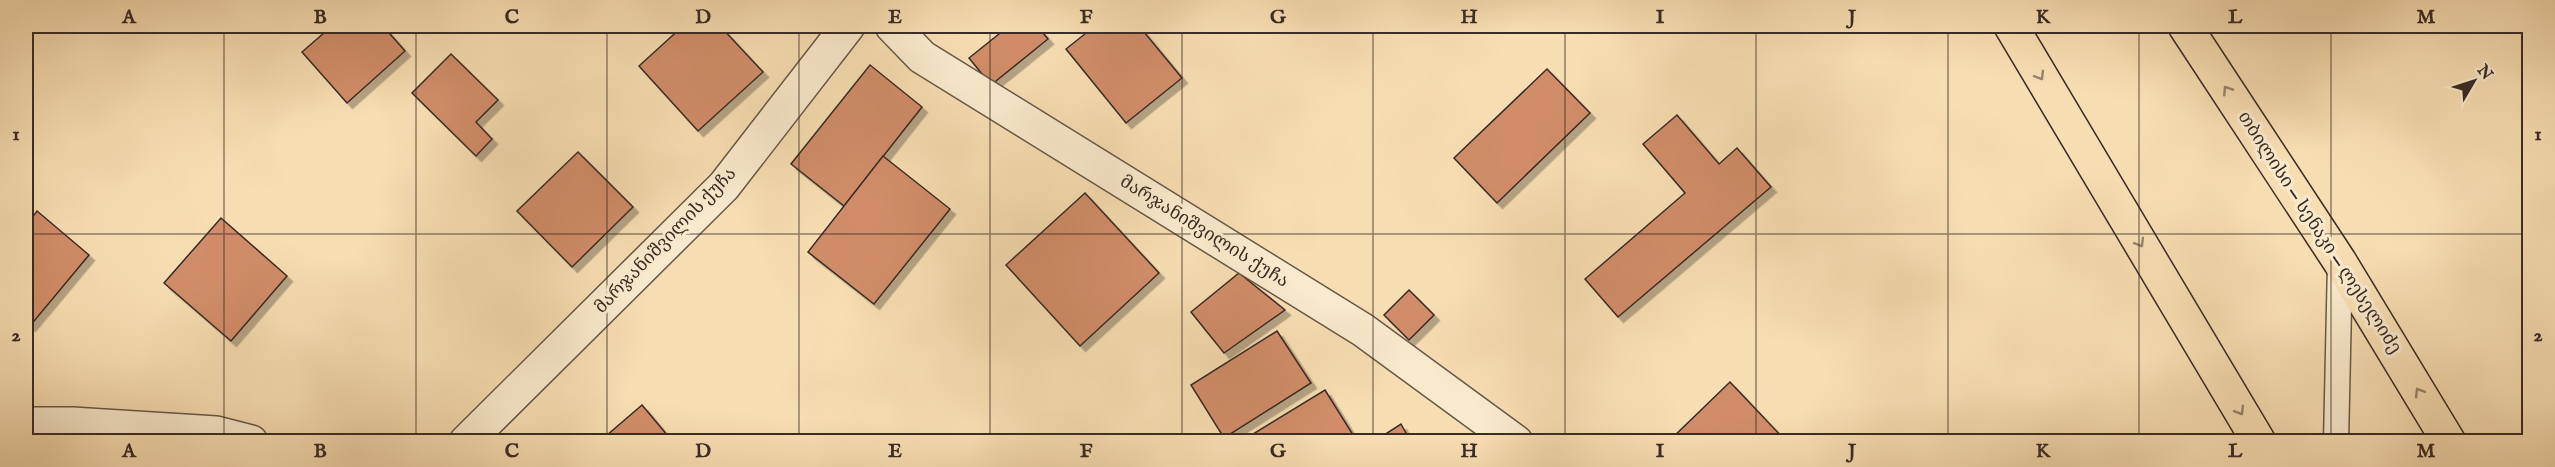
<svg xmlns="http://www.w3.org/2000/svg" width="2555" height="467" font-family="'IM FELL English','Noto Serif Georgian',serif">
  <style>
    .building { fill: #d18d69; stroke: #392b25; stroke-width: 1.5; filter: url(#shadow) }
    .lines { fill: none; stroke-linecap: round; stroke-linejoin: round }
    .service-casing { stroke: #685848; stroke-width: 27 }
    .minor-casing { stroke: #685848; stroke-width: 36 }
    .motorway-casing { stroke: #392b25; stroke-width: 36 }
    .service { stroke: #faeacd; stroke-width: 24 }
    .minor { stroke: #faeacd; stroke-width: 33 }
    .motorway { stroke: #f7deb2; stroke-width: 33 }
    .oneway { stroke: #98846c }
    .grid { fill: none; stroke: #392b25; stroke-width: 1.5; stroke-opacity: 0.55 }
    .labels { text-anchor: middle; dominant-baseline: central; stroke-width: 6; stroke-linejoin: round; paint-order: stroke }
    .street-label { font-size: 18px; fill: #392b25; stroke: #faeacd }
    .neatline { fill: none; stroke: #392b25; stroke-width: 2 }
    .grid-label { font-size: 20px; text-anchor: middle; font-weight: bold; fill: #392b25 }
  </style>
  <defs>
    <filter id="shadow"><feDropShadow dx="5.5" dy="5.5" stdDeviation="0" flood-color="#0004"/></filter>
  </defs>
  <rect width="100%" height="100%" fill="#f7deb2"/>
  <filter id="stains"><feTurbulence type="fractalNoise" baseFrequency=".00333" numOctaves="4"/><feColorMatrix values="0 0 0 0 .2 0 0 0 0 .09 0 0 0 0 .02 0 0 0 .5 -.17"/></filter>
  <radialGradient id="worn" r=".72"><stop offset=".6" stop-color="#630" stop-opacity="0"/><stop offset="1" stop-color="#630" stop-opacity=".3"/></radialGradient>
  <g class="building">
    <path d="M 332,26 L 383,26 L 405,51 L 347,103 L 302,52 Z"/>
    <path d="M 683,26 L 720,26 L 763,72 L 698,131 L 639,66 Z"/>
    <path d="M 1009,26 L 1037,26 L 1048,39 L 991,85 L 969,58 Z"/>
    <path d="M 1095,26 L 1139,26 L 1182,78 L 1126,123 L 1066,49 Z"/>
    <path d="M 451,54 L 498,100 L 476,122 L 492,139 L 476,156 L 412,93 Z"/>
    <path d="M 870,65 L 922,107 L 844,206 L 791,164 Z"/>
    <path d="M 1547,69 L 1590,113 L 1497,203 L 1454,158 Z"/>
    <path d="M 1677,115 L 1719,164 L 1737,148 L 1771,187 L 1618,317 L 1585,279 L 1685,193 L 1643,144 Z"/>
    <path d="M 578,152 L 633,207 L 572,267 L 517,211 Z"/>
    <path d="M 883,156 L 950,209 L 874,304 L 808,252 Z"/>
    <path d="M 1085,193 L 1159,273 L 1080,346 L 1006,265 Z"/>
    <path d="M 37,211 L 89,255 L 30,326 L 26,322 L 26,226 Z"/>
    <path d="M 221,218 L 287,276 L 231,341 L 164,283 Z"/>
    <path d="M 1239,273 L 1285,310 L 1224,353 L 1191,312 Z"/>
    <path d="M 1409,290 L 1434,315 L 1409,340 L 1384,315 Z"/>
    <path d="M 1277,331 L 1311,383 L 1224,438 L 1191,385 Z"/>
    <path d="M 1730,382 L 1785,440 L 1668,442 Z"/>
    <path d="M 1325,390 L 1355,438 L 1350,442 L 1240,442 Z"/>
    <path d="M 642,405 L 673,442 L 599,442 Z"/>
    <path d="M 1401,424 L 1411,442 L 1373,442 Z"/>
  </g>
  <g class="lines">
    <defs>
      <path id="service" d="M 2336,442 L 2340,262"/>
      <g id="minor">
        <path d="M 892,26 L 922,57 L 1363,330 L 1516,442"/>
        <path d="M 26,424 L 72,424 L 216,433 L 251,442"/>
        <path d="M 466,442 L 724,186 L 848,26"/>
      </g>
      <g id="motorway">
        <path d="M 2011,26 L 2259,442"/>
        <path d="M 2185,26 L 2340,262 L 2449,442"/>
      </g>
    </defs>
    <use href="#service" class="service-casing"/>
    <use href="#minor" class="minor-casing"/>
    <use href="#motorway" class="motorway-casing"/>
    <use href="#service" class="service"/>
    <use href="#minor" class="minor"/>
    <use href="#motorway" class="motorway"/>
  </g>
  <defs><path id="oneway-chevron" d="M-2-3.5L2.5 0L-2 3.5" fill="none" stroke-width="1.6" stroke-linecap="round" stroke-linejoin="round" transform="scale(1.5)"/></defs>
  <g class="oneway">
    <use href="#oneway-chevron" transform="translate(2040 76) rotate(59)"/>
    <use href="#oneway-chevron" transform="translate(2227 90) rotate(-123)"/>
    <use href="#oneway-chevron" transform="translate(2140 243) rotate(59)"/>
    <use href="#oneway-chevron" transform="translate(2419 392) rotate(-121)"/>
    <use href="#oneway-chevron" transform="translate(2240 411) rotate(59)"/>
  </g>
  <path class="grid" d="M 224,26 L 224,442M 416,26 L 416,442M 607,26 L 607,442M 799,26 L 799,442M 990,26 L 990,442M 1182,26 L 1182,442M 1373,26 L 1373,442M 1565,26 L 1565,442M 1756,26 L 1756,442M 1948,26 L 1948,442M 2139,26 L 2139,442M 2331,26 L 2331,442M 26,234 L 2530,234"/>
  <g class="labels">
    <g class="street-label">
      <text transform="translate(1204 232) rotate(32)">მარჯანიშვილის ქუჩა</text>
      <text transform="translate(2319 233) rotate(57)">თბილისი — სენაკი — ლესელიძე</text>
      <text transform="translate(666 241) rotate(-46)">მარჯანიშვილის ქუჩა</text>
    </g>
  </g>
  <rect width="2555" height="467" fill="none" stroke="#f7deb2" stroke-width="66"/>
  <g transform="translate(2474 81) rotate(51)" stroke="#faeacd" stroke-width="4.5" paint-order="stroke">
  <path d="M0-4.5L10 22L0 15L-10 22Z" fill="#392b25"/>
  <text y="-9" font-size="16" font-weight="bold" text-anchor="middle" fill="#392b25">N</text>
  </g>
  <rect x="33" y="33" width="2489" height="401" class="neatline"/>
  <g class="grid-label">
    <text x="129" y="23">A</text>
    <text x="320" y="23">B</text>
    <text x="512" y="23">C</text>
    <text x="703" y="23">D</text>
    <text x="895" y="23">E</text>
    <text x="1086" y="23">F</text>
    <text x="1278" y="23">G</text>
    <text x="1469" y="23">H</text>
    <text x="1660" y="23">I</text>
    <text x="1852" y="23">J</text>
    <text x="2043" y="23">K</text>
    <text x="2235" y="23">L</text>
    <text x="2426" y="23">M</text>
    <text x="16" y="140">1</text>
    <text x="2538" y="140">1</text>
    <text x="16" y="341">2</text>
    <text x="2538" y="341">2</text>
    <text x="129" y="457">A</text>
    <text x="320" y="457">B</text>
    <text x="512" y="457">C</text>
    <text x="703" y="457">D</text>
    <text x="895" y="457">E</text>
    <text x="1086" y="457">F</text>
    <text x="1278" y="457">G</text>
    <text x="1469" y="457">H</text>
    <text x="1660" y="457">I</text>
    <text x="1852" y="457">J</text>
    <text x="2043" y="457">K</text>
    <text x="2235" y="457">L</text>
    <text x="2426" y="457">M</text>
  </g>
  <rect width="100%" height="100%" filter="url(#stains)"/>
  <rect width="100%" height="100%" fill="url(#worn)"/>
</svg>
